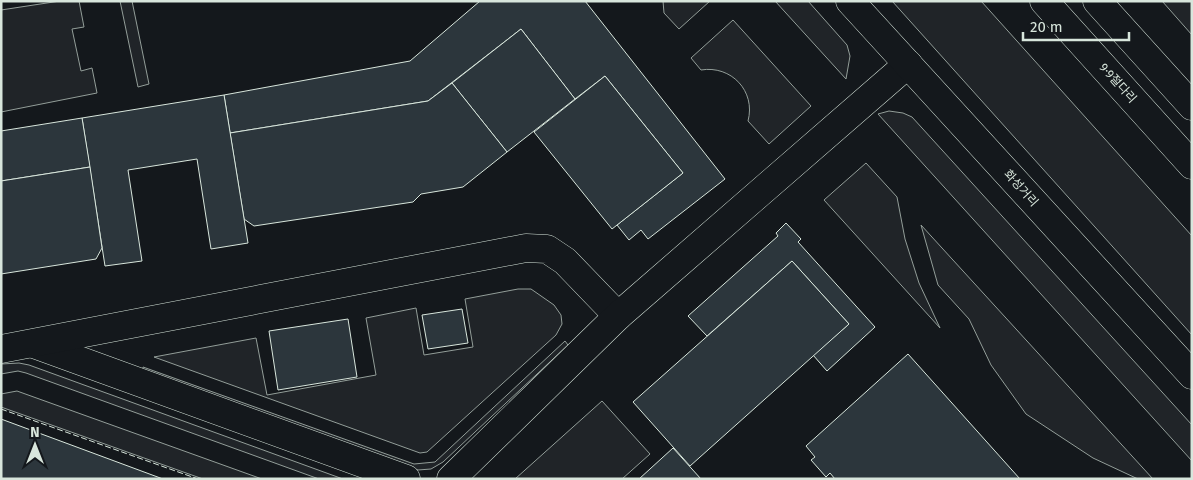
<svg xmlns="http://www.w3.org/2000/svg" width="1193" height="480" font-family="'Fira Sans','Noto Sans KR',sans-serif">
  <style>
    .grass { fill: #202428; stroke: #939e99 }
    .building { fill: #2c363c; stroke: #d8e6dc }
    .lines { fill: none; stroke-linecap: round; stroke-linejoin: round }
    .street-casing { stroke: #d8e6dc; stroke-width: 29 }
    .primary-casing { stroke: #d8e6dc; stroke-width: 29 }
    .highway-casing { stroke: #d8e6dc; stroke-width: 29 }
    .street { stroke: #14181c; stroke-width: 28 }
    .primary { stroke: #14181c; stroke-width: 28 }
    .highway { stroke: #14181c; stroke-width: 28 }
    .fence { stroke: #d8e6dc; stroke-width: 1; stroke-dasharray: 6 2.5; stroke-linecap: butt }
    .labels { text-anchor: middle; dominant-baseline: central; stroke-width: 4; stroke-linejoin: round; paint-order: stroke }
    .street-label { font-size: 12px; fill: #d8e6dc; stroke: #14181c }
  </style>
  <rect width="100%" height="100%" fill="#14181c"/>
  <g class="grass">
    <path d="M 60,1 L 79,1 L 84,27 L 72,29 L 81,71 L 92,68 L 97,93 L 1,112 L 1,10 Z"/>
    <path d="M 120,1 L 132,1 L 149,84 L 138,87 Z"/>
    <path d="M 663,1 L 710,1 L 679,29 L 664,13 Z"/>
    <path d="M 775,1 L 808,1 L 847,45 L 850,56 L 846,79 Z"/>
    <path d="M 892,1 L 981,1 L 1192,236 L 1192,335 Z"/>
    <path d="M 1162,1 L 1192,1 L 1192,35 Z"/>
    <path d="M 733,20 L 811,106 L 769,144 L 748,121 C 756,91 731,65 701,70 L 691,58 Z"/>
    <path d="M 889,111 L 903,113 L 912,117 L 1192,425 L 1192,461 L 878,114 Z"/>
    <path d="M 866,163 L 897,197 L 905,239 L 919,283 L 940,328 L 824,200 Z"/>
    <path d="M 921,225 L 1153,479 L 1138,479 L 1093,458 L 1026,414 L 991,365 L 969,319 L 938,285 Z"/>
    <path d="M 518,289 L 531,289 L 554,305 L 561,315 L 562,324 L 556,335 L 427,452 L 420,453 L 154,357 L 256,338 L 267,395 L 376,375 L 366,318 L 416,308 L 424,355 L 473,347 L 465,299 Z"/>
    <path d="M 565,341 L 568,345 L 443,462 L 431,469 L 418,470 L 142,372 L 143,367 L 414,464 L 435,462 Z"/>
    <path d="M 19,363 L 29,365 L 343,479 L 319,479 L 26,373 L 18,371 L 1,374 L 1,364 Z"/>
    <path d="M 17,391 L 262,479 L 203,479 L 1,407 L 1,394 Z"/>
    <path d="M 602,401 L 650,454 L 622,479 L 515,479 Z"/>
  </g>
  <g class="building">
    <path d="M 480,1 L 585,1 L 725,179 L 648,239 L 641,230 L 629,240 L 617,225 L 683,173 L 605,76 L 575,99 L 521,29 L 428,101 L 230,133 L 224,95 L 410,61 Z"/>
    <path d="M 521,29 L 575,99 L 507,152 L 452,83 Z"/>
    <path d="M 605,76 L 683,173 L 612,229 L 534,132 Z"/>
    <path d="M 452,83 L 507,152 L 463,187 L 421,194 L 413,202 L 254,226 L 244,219 L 230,133 L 428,101 Z"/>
    <path d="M 224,95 L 248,243 L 211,249 L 197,159 L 128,170 L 142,261 L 105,266 L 82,118 Z"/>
    <path d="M 82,118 L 90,167 L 1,181 L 1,131 Z"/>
    <path d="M 90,167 L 102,248 L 96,259 L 1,274 L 1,181 Z"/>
    <path d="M 786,223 L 801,239 L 798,242 L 875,327 L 827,371 L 813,355 L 849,324 L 792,261 L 707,336 L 688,316 L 778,236 L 776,233 Z"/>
    <path d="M 792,261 L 849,324 L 690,466 L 633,402 Z"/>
    <path d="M 462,309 L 468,343 L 428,349 L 422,315 Z"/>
    <path d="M 348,319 L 357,377 L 278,390 L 269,331 Z"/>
    <path d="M 908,354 L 1020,479 L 835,479 L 830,473 L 826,477 L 811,460 L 815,457 L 806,446 Z"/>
    <path d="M 1,419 L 163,479 L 1,479 Z"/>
    <path d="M 673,448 L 701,479 L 639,479 Z"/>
  </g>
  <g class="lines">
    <defs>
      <g id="street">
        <path d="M 34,344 L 406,479"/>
        <path d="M 1,349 L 526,248 L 547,249 L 565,261 L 618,316"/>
        <path d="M 451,479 L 618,316 L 908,64"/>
      </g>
      <path id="primary" d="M 850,1 L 1192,375"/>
      <g id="highway">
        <path d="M 1044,1 L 1192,165"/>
        <path d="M 1097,1 L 1192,106"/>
      </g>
    </defs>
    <use href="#street" class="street-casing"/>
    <use href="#primary" class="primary-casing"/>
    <use href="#highway" class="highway-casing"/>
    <use href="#street" class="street"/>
    <use href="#primary" class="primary"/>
    <use href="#highway" class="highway"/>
    <path class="fence" d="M 1,409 L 198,479"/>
  </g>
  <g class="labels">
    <g class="street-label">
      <text transform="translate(1118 83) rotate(48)">9·9절다리</text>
      <text transform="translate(1021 188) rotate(48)">화성거리</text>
    </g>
  </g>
  <rect width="1193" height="480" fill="none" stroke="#d8e6dc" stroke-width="5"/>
  <g transform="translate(35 445)" stroke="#14181c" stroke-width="4" paint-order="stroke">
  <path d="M0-4L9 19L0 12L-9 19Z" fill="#d8e6dc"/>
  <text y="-8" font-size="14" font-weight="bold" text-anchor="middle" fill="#d8e6dc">N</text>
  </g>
  <path d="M1023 32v8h106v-8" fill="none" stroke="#d8e6dc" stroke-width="2.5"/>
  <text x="1030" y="32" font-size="15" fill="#d8e6dc" stroke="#14181c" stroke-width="4" paint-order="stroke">20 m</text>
</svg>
